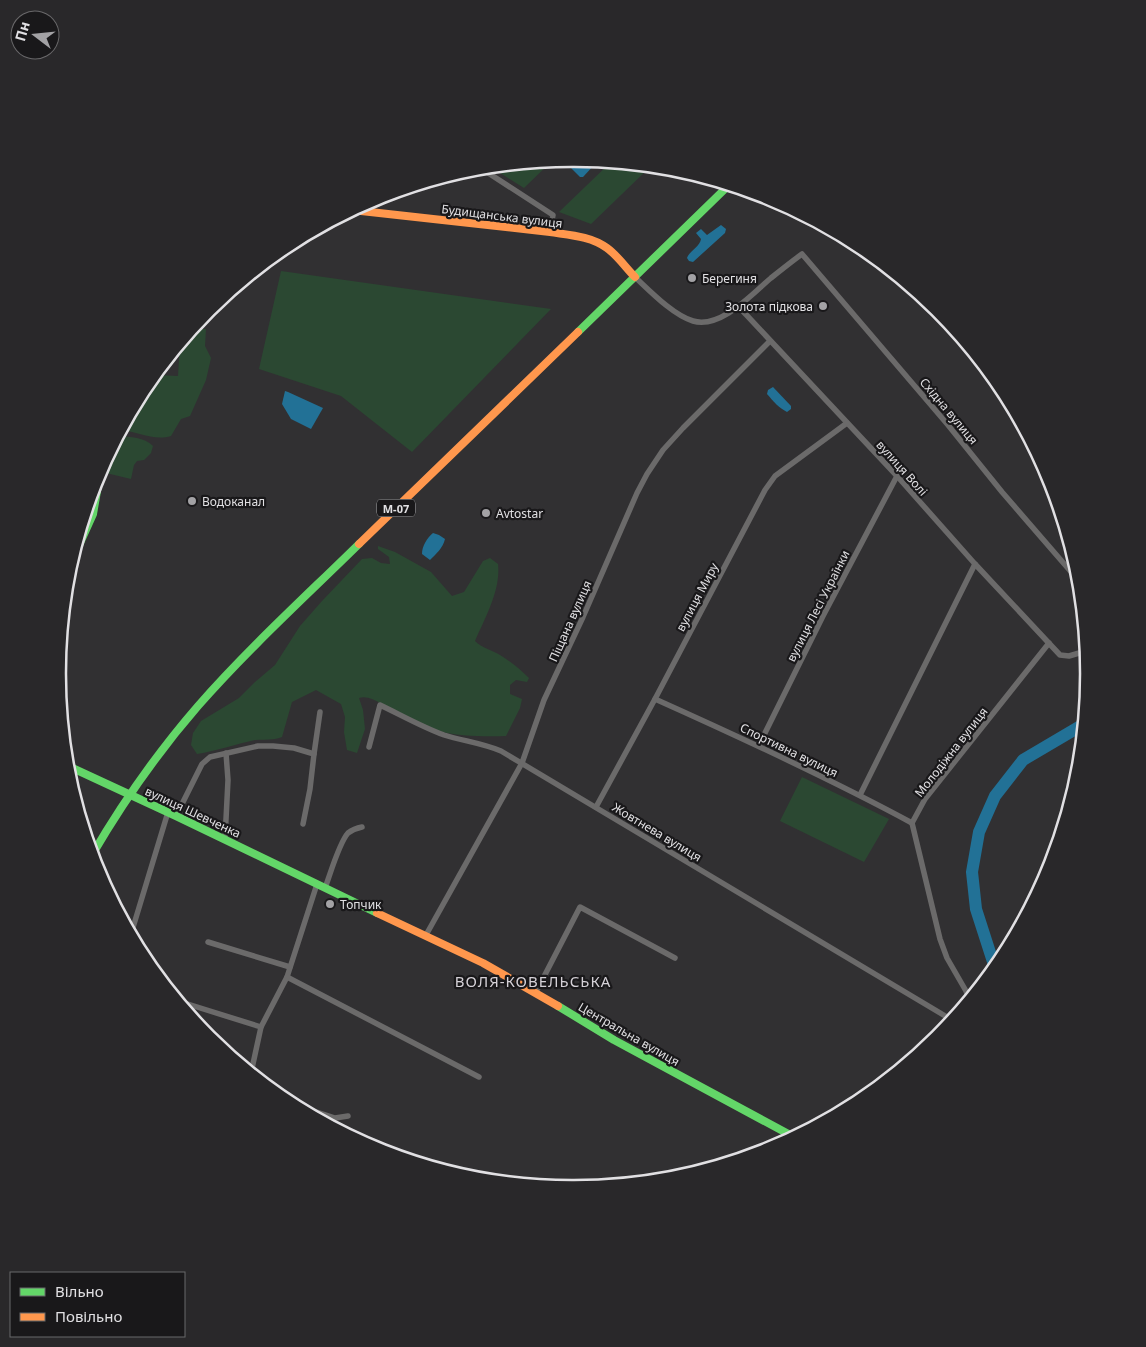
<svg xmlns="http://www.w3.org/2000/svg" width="1146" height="1347" font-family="'Noto Sans',sans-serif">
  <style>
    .green { fill: #2b4832 }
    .water { fill: #227196 }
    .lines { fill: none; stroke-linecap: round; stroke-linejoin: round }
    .river { stroke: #227196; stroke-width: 12 }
    .street { stroke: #6b6a6a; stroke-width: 5.5 }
    .fast { stroke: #63d668; stroke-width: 8 }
    .slow { stroke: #ff974d; stroke-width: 8 }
    .poi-dot { fill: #a3a2a5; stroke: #19181a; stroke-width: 2 }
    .labels { text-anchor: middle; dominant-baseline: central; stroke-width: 4.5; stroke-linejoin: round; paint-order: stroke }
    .shield { fill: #19181a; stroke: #a5a4a7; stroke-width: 1 }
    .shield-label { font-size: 11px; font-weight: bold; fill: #e1e0e3 }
    .street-label { font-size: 12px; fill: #e1e0e3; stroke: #19181a }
    .poi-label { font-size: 12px; fill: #e1e0e3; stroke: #19181a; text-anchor: start }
    .quarter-label { font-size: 15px; letter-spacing: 1px; fill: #d5d1d7; stroke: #19181a }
    .rim { fill: none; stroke: #e1e0e3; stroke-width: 2.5 }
  </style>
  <rect width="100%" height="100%" fill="#313032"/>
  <g class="green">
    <path d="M 553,160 L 524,188 L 489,166 Z"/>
    <path d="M 611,162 L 651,166 L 591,224 L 559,212 Z"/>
    <path d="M 281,271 L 551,309 L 412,452 L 341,396 L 259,369 Z"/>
    <path d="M 193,328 L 194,329 L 206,329 L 205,346 L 211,358 L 206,380 L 190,416 L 181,419 L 171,436 C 154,441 138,432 121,430 L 145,387 L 155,375 L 178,376 L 180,343 Z"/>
    <path d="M 118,436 C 131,437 144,437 153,446 L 151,453 L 144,460 L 137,461 L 134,465 L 131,479 L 106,473 L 109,453 Z"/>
    <path d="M 378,546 L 395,552 L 431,572 L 452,596 L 464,592 L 483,561 L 490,558 L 498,564 C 501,590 485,618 475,641 C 482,648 492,650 500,655 C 510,661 520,669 529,678 L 527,682 L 516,680 L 510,685 L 510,694 L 522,699 L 520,708 L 506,736 C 484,737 459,736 437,731 C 423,727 410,719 397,714 C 387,709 372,694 359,698 L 363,710 L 365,729 L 357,753 L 347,750 L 344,732 L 345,717 L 341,704 L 316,690 L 292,702 L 282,737 C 273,741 264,739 255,740 C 235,744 217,751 197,754 L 191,745 L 193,733 L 201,721 L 239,698 L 255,682 L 275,665 L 300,626 L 322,601 L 362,559 L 372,558 L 381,563 L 390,564 L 389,557 L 378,549 Z"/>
    <path d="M 802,777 L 889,819 L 864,862 L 780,821 Z"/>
  </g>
  <g class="water">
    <path d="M 573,158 L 595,160 L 595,164 L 583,177 L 580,177 L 563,160 L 563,159 Z"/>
    <path d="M 721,225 L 726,229 L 725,233 L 693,262 L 689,261 L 687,258 C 689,251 700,247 701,239 L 696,233 L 701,229 L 707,235 Z"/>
    <path d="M 773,387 L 791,406 L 791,409 L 787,412 C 779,408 773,401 767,394 L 768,390 Z"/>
    <path d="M 285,391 L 288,392 L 323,408 L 311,429 L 291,419 L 282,404 Z"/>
    <path d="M 433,533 L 439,535 L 445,539 C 443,548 436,554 430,560 L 422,554 C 422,546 427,538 433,533 Z"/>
  </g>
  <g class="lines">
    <path class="river" d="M 995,968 L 976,909 L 972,872 L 979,832 L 995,796 L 1023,760 L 1084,724"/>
    <g class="street">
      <path d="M 479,167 L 553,215 L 550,232"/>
      <path d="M 635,277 C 650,291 673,315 693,321 C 721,329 752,294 771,278 C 781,270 791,262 802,254 L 948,425 L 1002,492 L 1079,581"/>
      <path d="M 739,307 L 897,476 L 975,564 L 1060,655 L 1069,656 L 1086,651"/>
      <path d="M 655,699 C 742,738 829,778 912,823"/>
      <path d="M 759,745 L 823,616 L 897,476"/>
      <path d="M 369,747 L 380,705 C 401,715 422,727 444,735 C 463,741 482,743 501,751 L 952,1020"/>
      <path d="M 314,754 L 320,712"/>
      <path d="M 860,795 L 975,564"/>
      <path d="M 596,807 L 655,699 L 765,490 L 775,476 L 847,423"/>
      <path d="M 176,816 L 202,764 L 210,757 L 258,746 L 273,746 L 294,748 L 314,754 L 310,789 L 303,824"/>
      <path d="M 225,839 L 228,780 L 226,753"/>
      <path d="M 325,888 C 330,875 339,843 348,833 C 352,830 357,828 362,827"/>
      <path d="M 131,934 L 168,812"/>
      <path d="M 426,935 L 522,763 L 544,700 L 583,617 L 637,493 L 647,474 L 663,450 L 683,428 L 770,341"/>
      <path d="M 208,942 L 290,967"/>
      <path d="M 287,977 L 479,1077"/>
      <path d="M 536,992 L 580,907 L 675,958"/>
      <path d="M 969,999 L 966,991 L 947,958 L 940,939 L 912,823 L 925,799 L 1049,643"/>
      <path d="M 178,1001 L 261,1027"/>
      <path d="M 251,1073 L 261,1027 L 287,977 L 317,884"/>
      <path d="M 286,1102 L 335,1118 L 348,1116"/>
    </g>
    <g class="fast">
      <path d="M 578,332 L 729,185"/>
      <path d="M 70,565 L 93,514 L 101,468"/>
      <path d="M 66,765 L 176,816 L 377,913"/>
      <path d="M 92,855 C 123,802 158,752 198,706 C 248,649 305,597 359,544"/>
      <path d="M 558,1006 L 614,1040 L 794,1137"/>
    </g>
    <g class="slow">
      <path d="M 352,210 L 550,232 C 569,235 591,236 607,248 C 618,256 626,268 635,277"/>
      <path d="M 359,544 L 578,332"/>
      <path d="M 377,913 L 483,963 L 558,1006"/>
    </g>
  </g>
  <g class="poi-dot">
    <circle cx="692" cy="278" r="5"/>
    <circle cx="823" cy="306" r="5"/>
    <circle cx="192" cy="501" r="5"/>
    <circle cx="486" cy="513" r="5"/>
    <circle cx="330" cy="904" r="5"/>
  </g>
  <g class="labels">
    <rect class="shield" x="377" y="499.5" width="38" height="17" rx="4"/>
    <g class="shield-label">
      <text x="396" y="508">М-07</text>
    </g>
    <g class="street-label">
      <text transform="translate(502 216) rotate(7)">Будищанська вулиця</text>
      <text transform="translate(949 411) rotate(50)">Східна вулиця</text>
      <text transform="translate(902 468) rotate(48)">вулиця Волі</text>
      <text transform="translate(697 597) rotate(-62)">вулиця Миру</text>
      <text transform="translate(818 606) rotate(-63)">вулиця Лесі Українки</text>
      <text transform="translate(570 621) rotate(-66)">Піщана вулиця</text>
      <text transform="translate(789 750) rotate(26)">Спортивна вулиця</text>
      <text transform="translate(951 752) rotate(-52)">Молодіжна вулиця</text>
      <text transform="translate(193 812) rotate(25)">вулиця Шевченка</text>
      <text transform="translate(657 832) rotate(31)">Жовтнева вулиця</text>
      <text transform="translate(629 1034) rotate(30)">Центральна вулиця</text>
    </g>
    <g class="poi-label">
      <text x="702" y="278">Берегиня</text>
      <text x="813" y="306" text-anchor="end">Золота підкова</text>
      <text x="202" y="501">Водоканал</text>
      <text x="496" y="513">Avtostar</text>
      <text x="340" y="904">Топчик</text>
    </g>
    <g class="quarter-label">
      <text x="533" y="981">ВОЛЯ-КОВЕЛЬСЬКА</text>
    </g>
  </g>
  <path d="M0 0H1146V1347H0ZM572 167H574A506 506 0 0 1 1080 673V674A506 506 0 0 1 574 1180H572A506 506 0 0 1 66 674V673A506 506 0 0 1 572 167Z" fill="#29282a" fill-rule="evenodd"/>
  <path class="rim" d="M572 167H574A506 506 0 0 1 1080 673V674A506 506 0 0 1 574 1180H572A506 506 0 0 1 66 674V673A506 506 0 0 1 572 167Z"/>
  <rect x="10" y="1272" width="175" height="65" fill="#19181a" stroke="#69686a"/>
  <rect x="20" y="1288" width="25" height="8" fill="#63d668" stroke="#69686a"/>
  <text x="55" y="1297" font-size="15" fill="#e1e0e3">Вільно</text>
  <rect x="20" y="1313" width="25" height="8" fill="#ff974d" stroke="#69686a"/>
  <text x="55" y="1322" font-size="15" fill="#e1e0e3">Повільно</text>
  <g transform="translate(35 35) rotate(286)"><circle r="24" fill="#19181a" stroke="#69686a"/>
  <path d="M0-4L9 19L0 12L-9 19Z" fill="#a3a2a5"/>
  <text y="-8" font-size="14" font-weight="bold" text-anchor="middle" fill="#e1e0e3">Пн</text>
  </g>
</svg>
